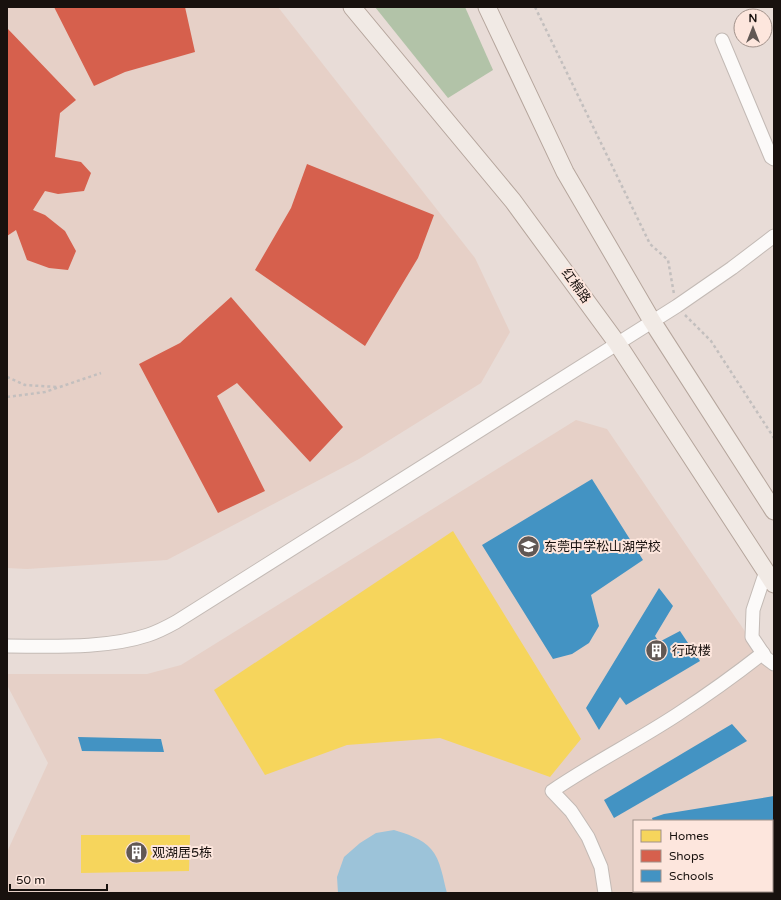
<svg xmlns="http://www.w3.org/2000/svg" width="781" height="900" font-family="'Varela Round','Noto Sans SC',sans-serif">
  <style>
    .built { fill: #e6d0c7; fill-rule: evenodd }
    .forest { fill: #b2c3a8 }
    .water { fill: #9cc3d9 }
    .homes { fill: #f6d55c }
    .shops { fill: #d6604d }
    .schools { fill: #4393c3 }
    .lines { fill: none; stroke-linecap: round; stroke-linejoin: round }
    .minor-casing { stroke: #c3bab5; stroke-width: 15 }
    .major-casing { stroke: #b5a59c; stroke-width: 19 }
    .path { stroke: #c3bfbe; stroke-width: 2.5; stroke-dasharray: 3 3; stroke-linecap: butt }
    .minor { stroke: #fcfaf9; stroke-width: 13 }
    .major { stroke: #f1eae5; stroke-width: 17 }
    .labels { text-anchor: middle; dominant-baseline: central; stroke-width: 4; stroke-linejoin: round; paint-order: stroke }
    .street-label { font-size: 13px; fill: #18110e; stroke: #fde6dd }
    .poi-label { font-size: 13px; fill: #18110e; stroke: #fde6dd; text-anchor: start }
  </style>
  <rect width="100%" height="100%" fill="#e8dcd7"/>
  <g class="built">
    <path d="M 7,7 L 278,7 L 475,258 L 510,332 L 481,383 L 359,459 L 167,560 L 27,569 L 7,568 Z"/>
    <path d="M 576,420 L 607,429 L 774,674 L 774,893 L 7,893 L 7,852 L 48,763 L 7,685 L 7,674 L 147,674 L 181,665 ZM 634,821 L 772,821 L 772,891 L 634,891 Z"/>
  </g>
  <path class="forest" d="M 375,7 L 465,7 L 493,70 L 448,98 Z"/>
  <path class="water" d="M 394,830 C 406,834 422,838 431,849 C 441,860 443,879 447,893 L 338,893 L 337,877 L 344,857 L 360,843 L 376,833 Z"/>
  <g class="homes">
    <path d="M 453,531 L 581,739 L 550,777 L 440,738 L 347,745 L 265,775 L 214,690 Z"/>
    <path d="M 81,835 L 190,835 L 189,871 L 81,873 Z"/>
  </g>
  <g class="shops">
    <path d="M 54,7 L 185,7 L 195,52 L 125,72 L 94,86 Z"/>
    <path d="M 7,28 L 76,100 L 60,113 L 55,157 L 81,162 L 91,173 L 84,191 L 58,194 L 45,191 L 33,210 L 45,215 L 65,231 L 76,251 L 68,270 L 49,268 L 27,260 L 16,230 L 7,236 Z"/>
    <path d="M 307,164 L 434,215 L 418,258 L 365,346 L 255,270 L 291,208 Z"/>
    <path d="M 231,297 L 343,427 L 310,462 L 237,383 L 217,396 L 265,491 L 218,513 L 139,364 L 180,343 Z"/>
  </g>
  <g class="schools">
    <path d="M 592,479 L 643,560 L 591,595 L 599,626 L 589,643 L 572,654 L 553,659 L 482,545 Z"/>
    <path d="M 659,588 L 673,606 L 655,636 L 659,642 L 680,631 L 700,661 L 626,705 L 620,697 L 599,730 L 586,708 Z"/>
    <path d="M 732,724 L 747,741 L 614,818 L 604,800 Z"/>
    <path d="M 78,737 L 161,739 L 164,752 L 82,751 Z"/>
    <path d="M 774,796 L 774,871 L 772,872 L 772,821 L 653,821 L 652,818 L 664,814 Z"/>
    <path d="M 652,891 L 741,891 L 738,893 L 653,893 Z"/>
  </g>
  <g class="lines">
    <defs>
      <g id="minor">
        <path d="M 722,40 L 771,157 L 774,159"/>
        <path d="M 766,571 L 753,610 L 752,637 L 766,658 L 774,664"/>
        <path d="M 7,646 C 51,646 106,649 148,635 C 157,632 167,627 176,622 L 677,306 L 732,268 L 774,236"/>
        <path d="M 605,893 L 601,867 L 588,837 L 571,811 L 552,791 C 593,763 637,741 678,714 C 707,695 735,675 763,653"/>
      </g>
      <g id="major">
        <path d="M 352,7 L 513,201 L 617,343 L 774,584"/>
        <path d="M 487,7 L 565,172 L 652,321 L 774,511"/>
      </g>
    </defs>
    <use href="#minor" class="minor-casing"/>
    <use href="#major" class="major-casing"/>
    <g class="path">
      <path d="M 535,7 L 650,244 L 668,260 L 674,294"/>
      <path d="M 685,315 L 711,341 L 774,438"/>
      <path d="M 7,377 L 25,385 L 57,387"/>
      <path d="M 7,397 L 45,392 L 101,373"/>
    </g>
    <use href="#minor" class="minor"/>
    <use href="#major" class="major"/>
  </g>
  <defs>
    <symbol id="school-disc" viewBox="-11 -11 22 22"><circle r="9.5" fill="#615854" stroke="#fde6dd"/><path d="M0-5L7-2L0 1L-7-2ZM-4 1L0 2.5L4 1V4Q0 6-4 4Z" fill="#fff"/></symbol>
    <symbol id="building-disc" viewBox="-11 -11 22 22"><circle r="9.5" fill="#615854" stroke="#fde6dd"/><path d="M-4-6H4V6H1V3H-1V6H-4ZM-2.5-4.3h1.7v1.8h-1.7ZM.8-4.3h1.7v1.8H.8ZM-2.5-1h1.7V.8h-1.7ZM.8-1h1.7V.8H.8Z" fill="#fff"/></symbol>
  </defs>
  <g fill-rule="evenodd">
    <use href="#school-disc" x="516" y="534" width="25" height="25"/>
    <use href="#building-disc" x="644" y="638" width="25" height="25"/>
    <use href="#building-disc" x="124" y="840" width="25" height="25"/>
  </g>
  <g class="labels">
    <g class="street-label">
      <text transform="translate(576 286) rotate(54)">红棉路</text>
    </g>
    <g class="poi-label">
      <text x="544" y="547">东莞中学松山湖学校</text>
      <text x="672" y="651">行政楼</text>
      <text x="152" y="853">观湖居5栋</text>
    </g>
  </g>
  <rect width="781" height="900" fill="none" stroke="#18110e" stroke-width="16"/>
  <rect x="633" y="820" width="140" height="72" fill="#fde6dd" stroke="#a1918a"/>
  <rect x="641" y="830" width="20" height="12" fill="#f6d55c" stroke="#a1918a"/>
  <text x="669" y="840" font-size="12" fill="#18110e">Homes</text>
  <rect x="641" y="850" width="20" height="12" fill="#d6604d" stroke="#a1918a"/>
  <text x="669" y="860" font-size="12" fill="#18110e">Shops</text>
  <rect x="641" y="870" width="20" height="12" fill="#4393c3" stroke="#a1918a"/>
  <text x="669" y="880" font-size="12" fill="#18110e">Schools</text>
  <g transform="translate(753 28)"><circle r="19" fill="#fde6dd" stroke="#a1918a"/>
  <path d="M0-3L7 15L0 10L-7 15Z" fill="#615854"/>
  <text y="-6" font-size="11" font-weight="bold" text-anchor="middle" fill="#18110e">N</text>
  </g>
  <path d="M10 884v6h97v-6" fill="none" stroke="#18110e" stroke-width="2"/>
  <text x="16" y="884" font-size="12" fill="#18110e" stroke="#fde6dd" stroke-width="3" paint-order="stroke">50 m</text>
</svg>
